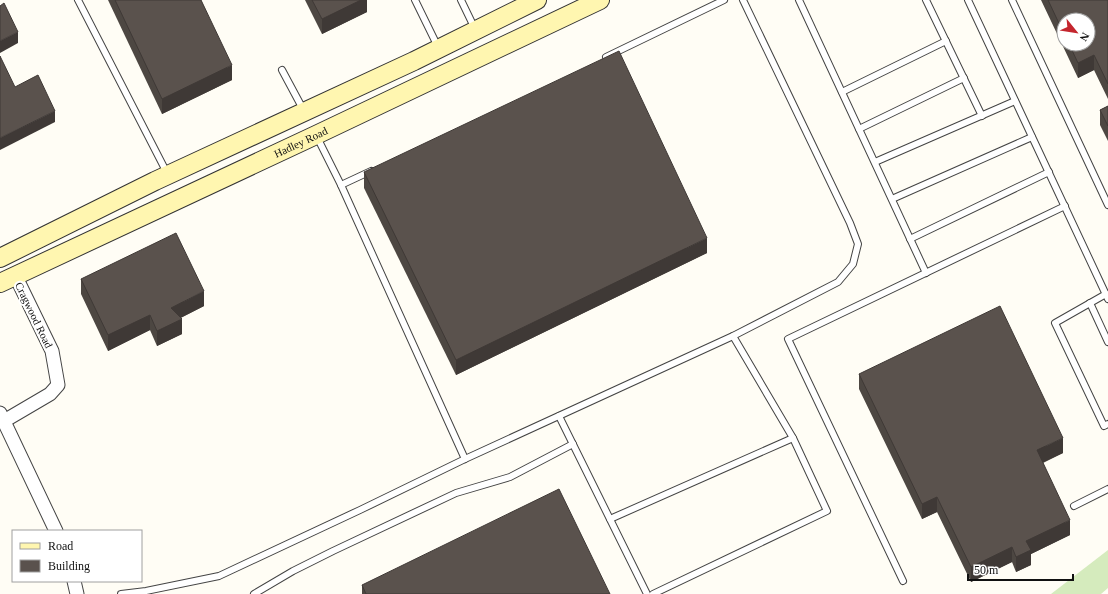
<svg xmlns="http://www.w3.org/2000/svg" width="1108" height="594" font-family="'Times New Roman',serif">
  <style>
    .grass { fill: #d5ebbd }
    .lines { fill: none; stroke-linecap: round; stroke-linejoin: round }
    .service-casing { stroke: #444; stroke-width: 8 }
    .minor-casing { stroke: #444; stroke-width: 15 }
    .secondary-casing { stroke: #333; stroke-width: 20 }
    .service { stroke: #fff; stroke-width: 6 }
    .minor { stroke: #fff; stroke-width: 13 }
    .secondary { stroke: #fff6b0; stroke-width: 18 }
    .wall { fill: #4d4742; fill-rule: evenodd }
    .shaded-wall { fill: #3f3936 }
    .building { fill: #5a524d; stroke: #3f3936 }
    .labels { text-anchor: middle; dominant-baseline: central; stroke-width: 4; stroke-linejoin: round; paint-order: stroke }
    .street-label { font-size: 11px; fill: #111; stroke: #fff }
  </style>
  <rect width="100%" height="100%" fill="#fffdf5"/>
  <path class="grass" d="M 1108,550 L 1108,588 L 1101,594 L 1051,594 Z"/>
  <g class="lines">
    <defs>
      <g id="service">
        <path d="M 78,0 L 167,173"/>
        <path d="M 415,0 L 438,47"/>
        <path d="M 461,0 L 475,29"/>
        <path d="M 799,0 L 926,273"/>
        <path d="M 926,0 L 982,116"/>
        <path d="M 968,0 L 1108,299"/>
        <path d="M 1012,0 L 1108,205"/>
        <path d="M 606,57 L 724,0"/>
        <path d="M 282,70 L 304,111"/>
        <path d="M 842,92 L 946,41"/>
        <path d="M 859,129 L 964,78"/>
        <path d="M 317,137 L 341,185 L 465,459"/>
        <path d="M 875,162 L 1015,101"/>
        <path d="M 341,185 L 371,171"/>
        <path d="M 892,199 L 1032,137"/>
        <path d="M 910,239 L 1049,172"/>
        <path d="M 1106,294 L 1055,323 L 1104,426 L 1108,424"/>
        <path d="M 1090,303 L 1108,342"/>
        <path d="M 559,416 L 647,594"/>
        <path d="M 1074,506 L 1108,489"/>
        <path d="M 610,519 L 793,438"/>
        <path d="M 903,581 L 788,339 L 1065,206"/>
        <path d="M 121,594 L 146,591 L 219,576 L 360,510 L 465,459 L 733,336 L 838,282 L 853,264 L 858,244 L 850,223 L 743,0"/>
        <path d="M 254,594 L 293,571 L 333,551 L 456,493 L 510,477 L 573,444"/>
        <path d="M 653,594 L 827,511 L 793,438 L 733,336"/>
      </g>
      <g id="minor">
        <path d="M 0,413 L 56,531"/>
        <path d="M 4,421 L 50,394 L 58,385 L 52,351 L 15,275"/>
        <path d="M 74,581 L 77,594"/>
      </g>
      <g id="secondary">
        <path d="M 0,258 L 155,181 L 414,61 L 537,0"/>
        <path id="s1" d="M 0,283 L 316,135 L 600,0"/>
      </g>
    </defs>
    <use href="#service" class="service-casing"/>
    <use href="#minor" class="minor-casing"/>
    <use href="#secondary" class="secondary-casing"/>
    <use href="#service" class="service"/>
    <use href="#minor" class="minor"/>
    <use href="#secondary" class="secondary"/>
  </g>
  <g class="wall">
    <path d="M 108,0 L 201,0 L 232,80 L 162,114 Z"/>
    <path d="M 305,0 L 367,0 L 367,12 L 322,34 Z"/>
    <path d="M 1041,0 L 1108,0 L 1108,99 L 1094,70 L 1078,78 ZM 1064,20 L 1088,44 L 1064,44 Z"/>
    <path d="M 1108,106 L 1108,141 L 1100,125 L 1100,110 Z"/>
    <path d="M 364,172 L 707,253 L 456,375 L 364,188 Z"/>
    <path d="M 81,279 L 204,306 L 180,318 L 182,334 L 157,346 L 150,330 L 108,351 L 81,294 Z"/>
    <path d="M 859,374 L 1063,453 L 1043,463 L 1070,535 L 1031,554 L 1031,565 L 1016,572 L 1012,562 L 971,582 L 937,512 L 922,519 L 859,389 Z"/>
    <path d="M 362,585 L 610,594 L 362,594 Z"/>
  </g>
  <g class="shaded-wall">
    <path d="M 361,0 L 367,0 L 367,12 L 322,34 L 322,19 Z"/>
    <path d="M 18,32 L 18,43 L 0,53 L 0,41 Z"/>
    <path d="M 1094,55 L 1094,70 L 1078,78 L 1078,63 Z"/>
    <path d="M 232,65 L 232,80 L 162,114 L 162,99 Z"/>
    <path d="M 55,111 L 55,122 L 0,150 L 0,138 Z"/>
    <path d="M 707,238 L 707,253 L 456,375 L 456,360 Z"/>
    <path d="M 204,291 L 204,306 L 171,323 L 171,308 Z"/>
    <path d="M 150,315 L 150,330 L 108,351 L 108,335 Z"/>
    <path d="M 182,319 L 182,334 L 157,346 L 157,331 Z"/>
    <path d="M 1063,438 L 1063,453 L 1037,465 L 1037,450 Z"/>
    <path d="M 937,497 L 937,512 L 922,519 L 922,504 Z"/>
    <path d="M 1070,520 L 1070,535 L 1031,554 L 1031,565 L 1016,572 L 1016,557 L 1026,541 Z"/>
    <path d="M 1012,547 L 1012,562 L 971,582 L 971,567 Z"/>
  </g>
  <g class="building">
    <path d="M 115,0 L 201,0 L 232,65 L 162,99 Z"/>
    <path d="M 312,0 L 361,0 L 322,19 Z"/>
    <path d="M 1048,0 L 1108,0 L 1108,84 L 1094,55 L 1078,63 L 1069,44 L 1088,44 L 1088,20 L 1064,20 L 1064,34 Z"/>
    <path d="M 4,3 L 18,32 L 0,41 L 0,6 Z"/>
    <path d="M 619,51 L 707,238 L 456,360 L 364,172 Z"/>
    <path d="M 0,56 L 15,87 L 38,75 L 55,111 L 0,138 Z"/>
    <path d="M 1108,106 L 1108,126 L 1100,110 Z"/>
    <path d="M 176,233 L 204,291 L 171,308 L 182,319 L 157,331 L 150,315 L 108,335 L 81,279 Z"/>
    <path d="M 1000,306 L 1063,438 L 1037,450 L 1070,520 L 1026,541 L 1031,550 L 1016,557 L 1012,547 L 971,567 L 937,497 L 922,504 L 859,374 Z"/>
    <path d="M 559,489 L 610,594 L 366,594 L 362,585 Z"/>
  </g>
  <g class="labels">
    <g class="street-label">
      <text stroke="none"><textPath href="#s1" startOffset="332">Hadley Road</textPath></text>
      <text transform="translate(34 315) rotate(64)">Cragwood Road</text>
    </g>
  </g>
  <rect x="12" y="530" width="130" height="52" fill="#ffffff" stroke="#a0a0a0"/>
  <rect x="20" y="543" width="20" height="6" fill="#fff6b0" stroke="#a0a0a0"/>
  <text x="48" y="550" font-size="12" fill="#111111">Road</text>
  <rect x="20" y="560" width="20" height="12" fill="#5a524d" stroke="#a0a0a0"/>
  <text x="48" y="570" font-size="12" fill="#111111">Building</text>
  <g transform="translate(1076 32) rotate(120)"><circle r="19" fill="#ffffff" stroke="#a0a0a0"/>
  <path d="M0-3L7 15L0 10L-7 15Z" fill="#c4262e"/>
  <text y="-6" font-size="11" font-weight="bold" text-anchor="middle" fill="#111111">N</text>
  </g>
  <path d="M968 574v6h105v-6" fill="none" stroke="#111111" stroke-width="2"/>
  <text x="974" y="574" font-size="12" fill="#111111" stroke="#ffffff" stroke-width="3" paint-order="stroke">50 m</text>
</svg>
